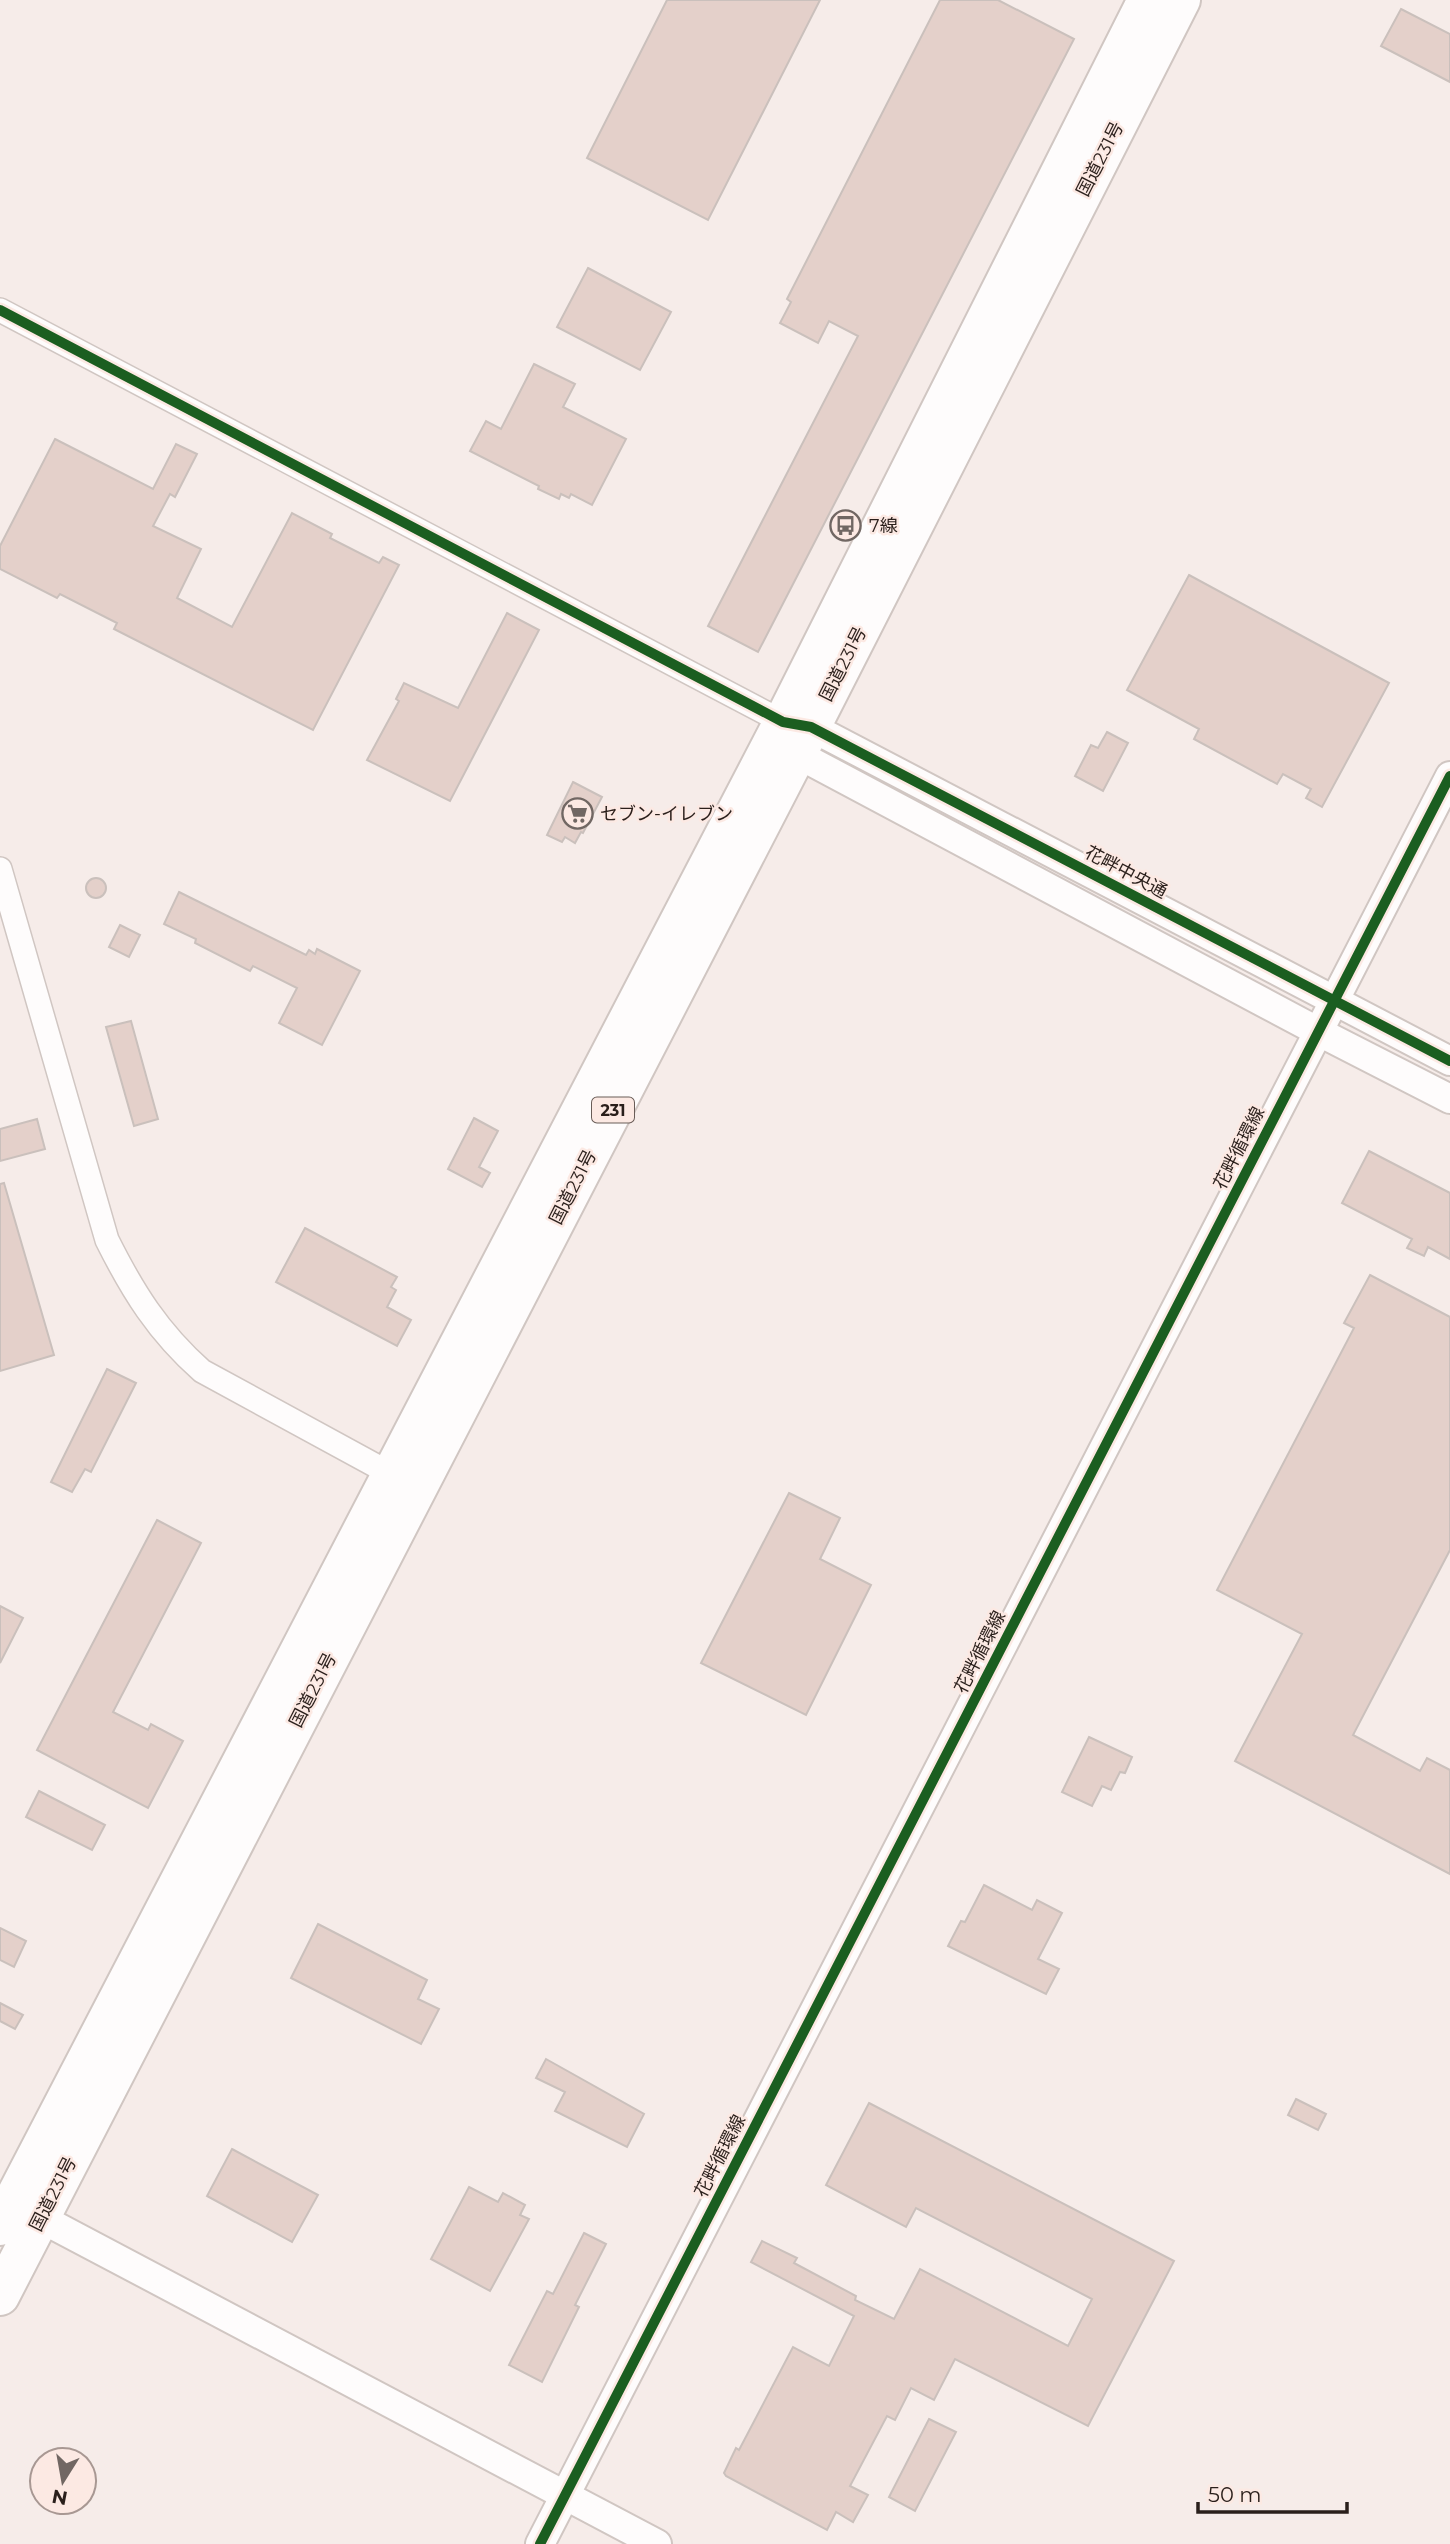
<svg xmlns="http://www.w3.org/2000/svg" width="1450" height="2544" font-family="Montserrat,'Noto Sans JP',sans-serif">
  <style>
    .building { fill: #e4d0ca; stroke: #cac0bc; stroke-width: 2 }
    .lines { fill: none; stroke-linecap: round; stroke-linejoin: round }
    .minor-casing { stroke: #d0c6c2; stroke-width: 26 }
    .tertiary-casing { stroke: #d0c6c2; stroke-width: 32 }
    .trunk-casing { stroke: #d0c6c2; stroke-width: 42 }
    .minor { stroke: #fefcfc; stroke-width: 23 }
    .tertiary { stroke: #fefcfc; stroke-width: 28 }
    .trunk { stroke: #fefcfc; stroke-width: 38 }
    .cycleway-casing { stroke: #fce9e3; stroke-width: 15 }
    .cycleway { stroke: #1b5e20; stroke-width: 10 }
    .labels { text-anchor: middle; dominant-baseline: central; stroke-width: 5; stroke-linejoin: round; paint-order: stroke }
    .shield { fill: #fce9e3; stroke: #695c57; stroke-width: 2 }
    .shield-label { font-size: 16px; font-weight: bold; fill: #2a1f1b }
    .street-label { font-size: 18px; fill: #2a1f1b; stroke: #fce9e3 }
    .poi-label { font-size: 18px; fill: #2a1f1b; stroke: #fce9e3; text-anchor: start }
  </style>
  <rect width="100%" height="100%" fill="#f6ece9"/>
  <g class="building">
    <path d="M 667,0 L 820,0 L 708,220 L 587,158 Z"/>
    <path d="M 940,0 L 998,0 L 1074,39 L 758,652 L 708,626 L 858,336 L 829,321 L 818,343 L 780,323 L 791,302 L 787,299 Z"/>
    <path d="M 1401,9 L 1450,34 L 1450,82 L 1381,46 Z"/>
    <path d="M 588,268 L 671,312 L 640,370 L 557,327 Z"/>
    <path d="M 534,364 L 575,384 L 563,407 L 626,439 L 592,505 L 571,494 L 569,498 L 561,494 L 559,499 L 538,489 L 539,486 L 470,451 L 486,421 L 501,429 Z"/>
    <path d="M 55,439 L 153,489 L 176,444 L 197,454 L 175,497 L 170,494 L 153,526 L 201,549 L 177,598 L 232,627 L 292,513 L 332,534 L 330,538 L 379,563 L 383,557 L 399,565 L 313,730 L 114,629 L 117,623 L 60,594 L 57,598 L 0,569 L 0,546 Z"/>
    <path d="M 1189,575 L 1389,683 L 1322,807 L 1306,798 L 1311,789 L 1283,774 L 1277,784 L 1194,739 L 1199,729 L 1127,690 Z"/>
    <path d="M 507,613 L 539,630 L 450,801 L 367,760 L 399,701 L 396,699 L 404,683 L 458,708 Z"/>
    <path d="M 1107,732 L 1128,743 L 1103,791 L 1075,776 L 1091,745 L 1098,748 Z"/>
    <path d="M 573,782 L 602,797 L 583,833 L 581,832 L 575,843 L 565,837 L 562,842 L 547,835 Z"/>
    <circle cx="96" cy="888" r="10"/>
    <path d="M 179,892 L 306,955 L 309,950 L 315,954 L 317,949 L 360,971 L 322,1045 L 279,1023 L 297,988 L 253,966 L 250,971 L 195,943 L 196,939 L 164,924 Z"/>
    <path d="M 120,925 L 140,935 L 129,957 L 109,947 Z"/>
    <path d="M 131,1021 L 158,1119 L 134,1126 L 106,1027 Z"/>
    <path d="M 474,1118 L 498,1131 L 479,1167 L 490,1173 L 482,1187 L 448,1169 Z"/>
    <path d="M 37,1119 L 45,1149 L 0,1161 L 0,1129 Z"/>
    <path d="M 1369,1151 L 1450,1193 L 1450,1259 L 1428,1247 L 1424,1256 L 1407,1248 L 1412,1239 L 1342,1203 Z"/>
    <path d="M 4,1183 L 54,1355 L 0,1371 L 0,1184 Z"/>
    <path d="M 305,1228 L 397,1277 L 391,1287 L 396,1290 L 387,1307 L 411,1320 L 397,1346 L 276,1282 Z"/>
    <path d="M 1370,1275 L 1450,1317 L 1450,1550 L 1353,1735 L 1420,1771 L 1427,1758 L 1450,1770 L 1450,1874 L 1235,1761 L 1302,1634 L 1217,1590 L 1354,1328 L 1344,1323 Z"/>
    <path d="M 107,1369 L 136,1383 L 91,1472 L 85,1469 L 72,1492 L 51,1482 Z"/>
    <path d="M 789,1493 L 840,1518 L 820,1559 L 871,1585 L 806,1715 L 701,1663 Z"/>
    <path d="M 157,1520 L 201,1543 L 113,1712 L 148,1730 L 151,1724 L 183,1741 L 148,1808 L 37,1750 Z"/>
    <path d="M 0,1606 L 23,1618 L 0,1663 Z"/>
    <path d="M 1089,1737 L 1132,1757 L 1125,1773 L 1120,1772 L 1111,1790 L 1102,1786 L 1092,1806 L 1062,1792 Z"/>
    <path d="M 39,1791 L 105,1825 L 92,1850 L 26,1817 Z"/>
    <path d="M 984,1885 L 1032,1910 L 1037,1900 L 1062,1913 L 1038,1959 L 1059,1969 L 1046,1994 L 948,1946 L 961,1921 L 965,1922 Z"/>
    <path d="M 318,1924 L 427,1980 L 418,1999 L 439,2009 L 421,2044 L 291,1978 Z"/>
    <path d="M 0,1928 L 26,1941 L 14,1967 L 0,1960 Z"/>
    <path d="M 0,2003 L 23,2015 L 15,2029 L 0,2021 Z"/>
    <path d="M 546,2059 L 644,2114 L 627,2147 L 555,2111 L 565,2092 L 536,2078 Z"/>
    <path d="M 1296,2099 L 1326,2114 L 1318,2130 L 1288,2115 Z"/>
    <path d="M 869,2103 L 1174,2261 L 1088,2426 L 955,2359 L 934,2400 L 911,2388 L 895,2420 L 887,2416 L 850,2486 L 868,2495 L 853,2522 L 836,2512 L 827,2530 L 726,2476 L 724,2473 L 736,2448 L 739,2450 L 793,2347 L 829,2366 L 854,2316 L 751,2262 L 762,2241 L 797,2258 L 794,2263 L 856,2296 L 855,2300 L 894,2319 L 920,2269 L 1068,2346 L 1092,2299 L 916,2208 L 906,2227 L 826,2185 Z"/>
    <path d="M 232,2149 L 318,2195 L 292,2242 L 207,2196 Z"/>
    <path d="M 469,2187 L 498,2202 L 503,2193 L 525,2205 L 520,2215 L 529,2219 L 490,2291 L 431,2259 Z"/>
    <path d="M 584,2233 L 606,2244 L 575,2305 L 579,2307 L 542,2382 L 509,2365 L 547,2291 L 553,2294 Z"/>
    <path d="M 929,2419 L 956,2432 L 915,2511 L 889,2497 Z"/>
  </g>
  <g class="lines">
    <defs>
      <g id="minor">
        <path d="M 0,310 L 783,722"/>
        <path d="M 0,869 L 107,1240 C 133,1292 158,1332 202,1371 L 402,1480"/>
      </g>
      <g id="tertiary">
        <path d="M 793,724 L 811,727 L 1450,1061"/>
        <path d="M 790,738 L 797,754 L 1319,1032 L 1450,1099"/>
        <path d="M 25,2210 L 657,2544"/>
        <path d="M 540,2544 L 1450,776"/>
      </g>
      <g id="trunk">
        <path d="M 0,2226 L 783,722 L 1147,0"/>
        <path d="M 0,2296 L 811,727 L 1181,0"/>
      </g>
    </defs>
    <use href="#minor" class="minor-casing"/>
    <use href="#tertiary" class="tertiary-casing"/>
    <use href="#trunk" class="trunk-casing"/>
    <use href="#minor" class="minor"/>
    <use href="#tertiary" class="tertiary"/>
    <use href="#trunk" class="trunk"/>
    <defs>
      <g id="cycleway">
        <path d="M 0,310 L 783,722 L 811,727 L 1450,1061"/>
        <path d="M 540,2544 L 1450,776"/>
      </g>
    </defs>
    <use href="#cycleway" class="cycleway-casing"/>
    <use href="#cycleway" class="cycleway"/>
  </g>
  <defs>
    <symbol id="bus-ring" viewBox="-11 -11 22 22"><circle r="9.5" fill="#fce9e3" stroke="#716763" stroke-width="1.5"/><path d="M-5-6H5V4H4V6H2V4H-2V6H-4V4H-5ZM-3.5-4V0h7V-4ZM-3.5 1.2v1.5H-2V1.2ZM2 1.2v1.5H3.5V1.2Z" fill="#716763"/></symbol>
    <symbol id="supermarket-ring" viewBox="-11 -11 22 22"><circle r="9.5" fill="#fce9e3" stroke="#716763" stroke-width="1.5"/><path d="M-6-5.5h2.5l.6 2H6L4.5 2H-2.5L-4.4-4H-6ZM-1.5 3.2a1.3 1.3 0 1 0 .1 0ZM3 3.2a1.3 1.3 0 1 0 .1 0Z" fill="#716763"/></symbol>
  </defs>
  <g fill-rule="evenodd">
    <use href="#bus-ring" x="828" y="508" width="35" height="35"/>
    <use href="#supermarket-ring" x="560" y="796" width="35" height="35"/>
  </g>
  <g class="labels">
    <rect class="shield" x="592" y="1097.5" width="42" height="25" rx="5"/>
    <g class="shield-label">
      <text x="613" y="1110">231</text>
    </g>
    <g class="street-label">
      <text transform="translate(1100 159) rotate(-63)">国道231号</text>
      <text transform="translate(843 664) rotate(-63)">国道231号</text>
      <text transform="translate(1126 872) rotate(28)">花畔中央通</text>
      <text transform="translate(1239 1148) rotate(-63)">花畔循環線</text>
      <text transform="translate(573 1187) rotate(-63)">国道231号</text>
      <text transform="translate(980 1652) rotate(-63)">花畔循環線</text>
      <text transform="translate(313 1690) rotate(-63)">国道231号</text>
      <text transform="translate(720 2156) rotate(-63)">花畔循環線</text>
      <text transform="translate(53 2194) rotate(-63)">国道231号</text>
    </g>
    <g class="poi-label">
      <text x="869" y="526">7線</text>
      <text x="600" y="814">セブン-イレブン</text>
    </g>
  </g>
  <g transform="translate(63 2481) rotate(191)"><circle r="33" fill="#fce9e3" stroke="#a89893" stroke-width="2"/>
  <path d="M0-5L12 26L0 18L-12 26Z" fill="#716763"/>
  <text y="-10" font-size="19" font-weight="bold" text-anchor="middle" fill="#2a1f1b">N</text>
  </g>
  <path d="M1198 2502v10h149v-10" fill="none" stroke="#2a1f1b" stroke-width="3.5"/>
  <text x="1208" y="2502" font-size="21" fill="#2a1f1b" stroke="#fce9e3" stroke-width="5" paint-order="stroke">50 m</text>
</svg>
